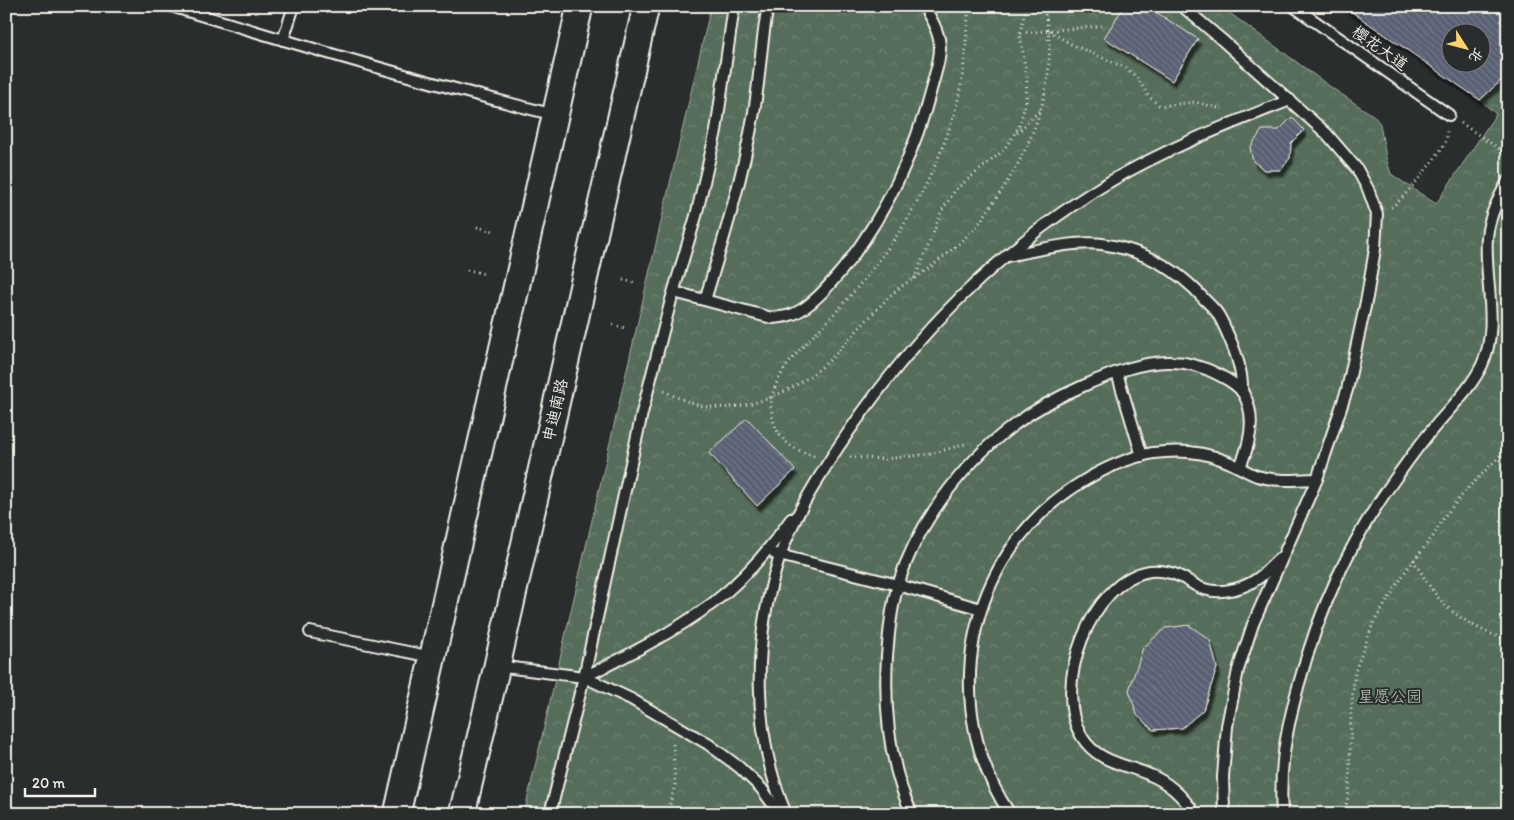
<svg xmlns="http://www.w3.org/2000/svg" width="1514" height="820" font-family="Itim,'LXGW WenKai TC',sans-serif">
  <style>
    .park { fill: url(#park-crowns); stroke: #a4afa1 }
    .building { fill: url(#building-back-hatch); stroke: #f4f1e8; fill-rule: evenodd; filter: url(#shadow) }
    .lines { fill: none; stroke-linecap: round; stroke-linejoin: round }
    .service-casing { stroke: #f4f1e8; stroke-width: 14 }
    .tertiary-casing { stroke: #f4f1e8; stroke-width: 29 }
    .path { stroke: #f4f1e8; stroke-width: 3; stroke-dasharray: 1 4; stroke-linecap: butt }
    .service { stroke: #2a2d2e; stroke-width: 10 }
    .tertiary { stroke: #2a2d2e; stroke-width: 25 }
    .labels { text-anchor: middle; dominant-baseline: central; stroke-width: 4; stroke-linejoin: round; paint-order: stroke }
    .street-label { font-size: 16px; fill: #f4f1e8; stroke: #2a2d2e }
    .park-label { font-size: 16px; fill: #acb6a8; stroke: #2a2d2e }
  </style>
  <defs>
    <pattern id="park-crowns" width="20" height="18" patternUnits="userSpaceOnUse" patternTransform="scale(1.25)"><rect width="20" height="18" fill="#556d5a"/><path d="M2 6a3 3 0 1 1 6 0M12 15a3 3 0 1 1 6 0" fill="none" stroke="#6e8272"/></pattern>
    <pattern id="building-back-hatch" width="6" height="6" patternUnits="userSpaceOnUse" patternTransform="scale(1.25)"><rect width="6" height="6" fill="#5a6173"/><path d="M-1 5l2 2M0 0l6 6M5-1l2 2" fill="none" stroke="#727887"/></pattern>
    <filter id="shadow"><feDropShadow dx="3" dy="5.5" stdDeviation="1" flood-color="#0009"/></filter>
  </defs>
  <rect width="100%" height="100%" fill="#2a2d2e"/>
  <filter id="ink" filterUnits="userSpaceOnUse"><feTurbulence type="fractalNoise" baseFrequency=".02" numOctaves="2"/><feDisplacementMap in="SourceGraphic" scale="10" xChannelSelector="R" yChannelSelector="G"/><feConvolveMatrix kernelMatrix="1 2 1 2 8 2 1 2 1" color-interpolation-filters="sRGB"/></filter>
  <g filter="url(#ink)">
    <path class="park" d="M 711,6 L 1220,6 L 1332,88 L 1374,116 L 1380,124 L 1386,158 L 1391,174 L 1436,204 L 1496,114 L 1480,100 L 1508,74 L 1508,814 L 524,814 Z"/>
    <g class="building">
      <path d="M 1124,6 L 1146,6 L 1198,39 L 1172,81 L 1104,38 Z"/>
      <path d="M 1343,6 L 1508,6 L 1508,74 L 1480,100 ZM 1452,32 L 1482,32 L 1482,62 L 1452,62 Z"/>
      <path d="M 1292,117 L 1304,130 L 1291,143 L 1290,158 L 1281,170 L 1264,170 L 1253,161 L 1250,148 L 1262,130 L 1279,130 Z"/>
      <path d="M 747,418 L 795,470 L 757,506 L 709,453 Z"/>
      <path d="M 1189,625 L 1210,640 L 1217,668 L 1203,710 L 1182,728 L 1153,730 L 1137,715 L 1129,690 L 1143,648 L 1165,628 Z"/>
    </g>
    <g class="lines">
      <defs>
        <g id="service">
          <path d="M 171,6 C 298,45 426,83 555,115"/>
          <path d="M 1182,6 L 1221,39 L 1327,134 L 1357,169 L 1368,189 L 1377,214 L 1375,249 L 1367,297 L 1347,390 L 1317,479 L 1253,624 L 1238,670 L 1227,726 L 1223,777 L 1224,814"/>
          <path d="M 1293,6 L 1449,115"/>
          <path d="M 283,40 L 294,6"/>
          <path d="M 1007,256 C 1034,251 1076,240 1102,244 C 1142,250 1177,268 1204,299 C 1209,304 1216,310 1219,316 C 1223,323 1226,330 1229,337 C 1237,355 1243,373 1242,392"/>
          <path d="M 674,292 L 772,318 C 783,317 792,316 801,310 C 817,300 830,284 842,270 C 885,216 915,152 932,86 C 935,74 940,61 940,48 C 940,33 931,19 924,6"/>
          <path d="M 705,300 C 724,238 743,176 754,112 C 760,77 761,41 768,6"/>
          <path d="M 1117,373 L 1142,456"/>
          <path d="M 775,554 L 898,585 L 981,609"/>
          <path d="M 310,632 L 432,657"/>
          <path d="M 497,666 L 584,677 L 631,699 L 708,744 L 739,767 L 761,788 L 780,814"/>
          <path d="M 584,677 C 627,656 674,632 713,603 C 743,580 769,550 791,519"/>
          <path d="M 550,814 L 584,677 L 642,413 L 671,300 L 696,216 L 716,131 L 734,6"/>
          <path d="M 786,814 C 752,733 752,639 780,556 C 793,518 815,483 837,449 C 902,351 978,269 1076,203 C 1142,158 1216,129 1290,100"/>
          <path d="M 912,814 C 889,765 884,709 887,656 C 889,632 891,608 898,585 C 916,526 961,465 1010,428 C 1033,410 1058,397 1083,386 C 1110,374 1142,361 1171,362 C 1188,362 1204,367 1219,375 C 1227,379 1238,385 1243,393 C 1257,416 1250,444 1240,467"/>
          <path d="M 1010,814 C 938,707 965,559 1074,487 C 1097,472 1125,458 1153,453 C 1176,450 1202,451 1223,460 C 1235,464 1246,472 1257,476 C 1277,482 1297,480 1317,479"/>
          <path d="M 1195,814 C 1184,798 1168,782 1150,775 C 1125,764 1097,762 1082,737 C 1051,689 1090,580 1150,571 C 1168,569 1181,576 1195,585 C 1213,596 1240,591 1257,579 C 1265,574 1272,565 1279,559"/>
          <path d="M 1282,814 C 1279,767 1286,732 1298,687 C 1319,609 1349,542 1397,476 C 1408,461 1419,445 1431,431 C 1448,410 1470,390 1482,365 C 1500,326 1484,279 1487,237 C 1489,217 1498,199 1508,181"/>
        </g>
        <g id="tertiary">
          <path d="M 397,814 L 580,6"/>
          <path d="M 462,814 L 497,666 L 646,6"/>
        </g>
      </defs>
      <use href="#service" class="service-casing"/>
      <use href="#tertiary" class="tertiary-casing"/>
      <g class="path">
        <path d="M 1049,31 L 1073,45 L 1126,68 L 1138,79 L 1149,97 L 1160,106 L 1195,102 L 1222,109"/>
        <path d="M 1021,33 L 1102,26"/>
        <path d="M 1461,123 L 1508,155"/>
        <path d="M 1017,133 L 1039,111"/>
        <path d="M 1391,207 C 1401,203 1440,153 1445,143 C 1447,140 1447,135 1447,131"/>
        <path d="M 477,227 L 494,231"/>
        <path d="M 467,270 L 485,274"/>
        <path d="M 914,279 L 932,237 L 941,212 L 956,189 L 1003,151 L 1019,127 L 1026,102 L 1027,78 L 1020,34 L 1026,6"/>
        <path d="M 623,280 L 636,283"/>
        <path d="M 613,325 L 626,328"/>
        <path d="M 1505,352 L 1506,378 L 1508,386"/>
        <path d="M 664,391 C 678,398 695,406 710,407 C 752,410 793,392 824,365 C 834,357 842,347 850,338 C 864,323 878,308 892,294 C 903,284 917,277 929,268 C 944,257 959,244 972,231 C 980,224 986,213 992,204 C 1033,149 1063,75 1043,6"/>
        <path d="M 814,456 C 790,448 776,439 772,414 C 772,410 770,406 771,402 C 776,367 809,342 831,317 C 849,298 867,277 882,256 C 915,214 943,155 957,104 C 965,72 966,39 969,6"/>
        <path d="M 850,457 L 885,459 L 930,454 L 965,444"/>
        <path d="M 1413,560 C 1423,575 1435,597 1448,608 C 1466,623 1486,633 1508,640"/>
        <path d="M 667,814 L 675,785 L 673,743"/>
        <path d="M 1344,814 L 1349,792 L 1351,711 L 1355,671 L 1373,624 L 1407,569 L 1434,535 L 1444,517 L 1467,489 L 1508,448"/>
      </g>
      <use href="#service" class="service"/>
      <use href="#tertiary" class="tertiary"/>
    </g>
  </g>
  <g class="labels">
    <g class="street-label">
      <text transform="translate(1380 48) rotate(35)">樱花大道</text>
      <text transform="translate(555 410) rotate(-77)">申迪南路</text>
    </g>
    <g class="park-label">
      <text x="1390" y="696">星愿公园</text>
    </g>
  </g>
  <rect width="1514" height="820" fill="none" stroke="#2a2d2e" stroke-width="25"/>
  <rect x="12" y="12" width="1489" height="795" fill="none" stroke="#f4f1e8" stroke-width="2" filter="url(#ink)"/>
  <g transform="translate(1466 48) rotate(126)"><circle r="24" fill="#2a2d2e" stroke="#7b7b78"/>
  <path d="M0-4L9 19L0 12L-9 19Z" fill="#ffd166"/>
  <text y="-8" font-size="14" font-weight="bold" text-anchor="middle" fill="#f4f1e8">北</text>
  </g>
  <path d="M25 788v8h70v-8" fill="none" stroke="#f4f1e8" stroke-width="2.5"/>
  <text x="32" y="788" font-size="15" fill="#f4f1e8" stroke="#2a2d2e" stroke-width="4" paint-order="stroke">20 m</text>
</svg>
